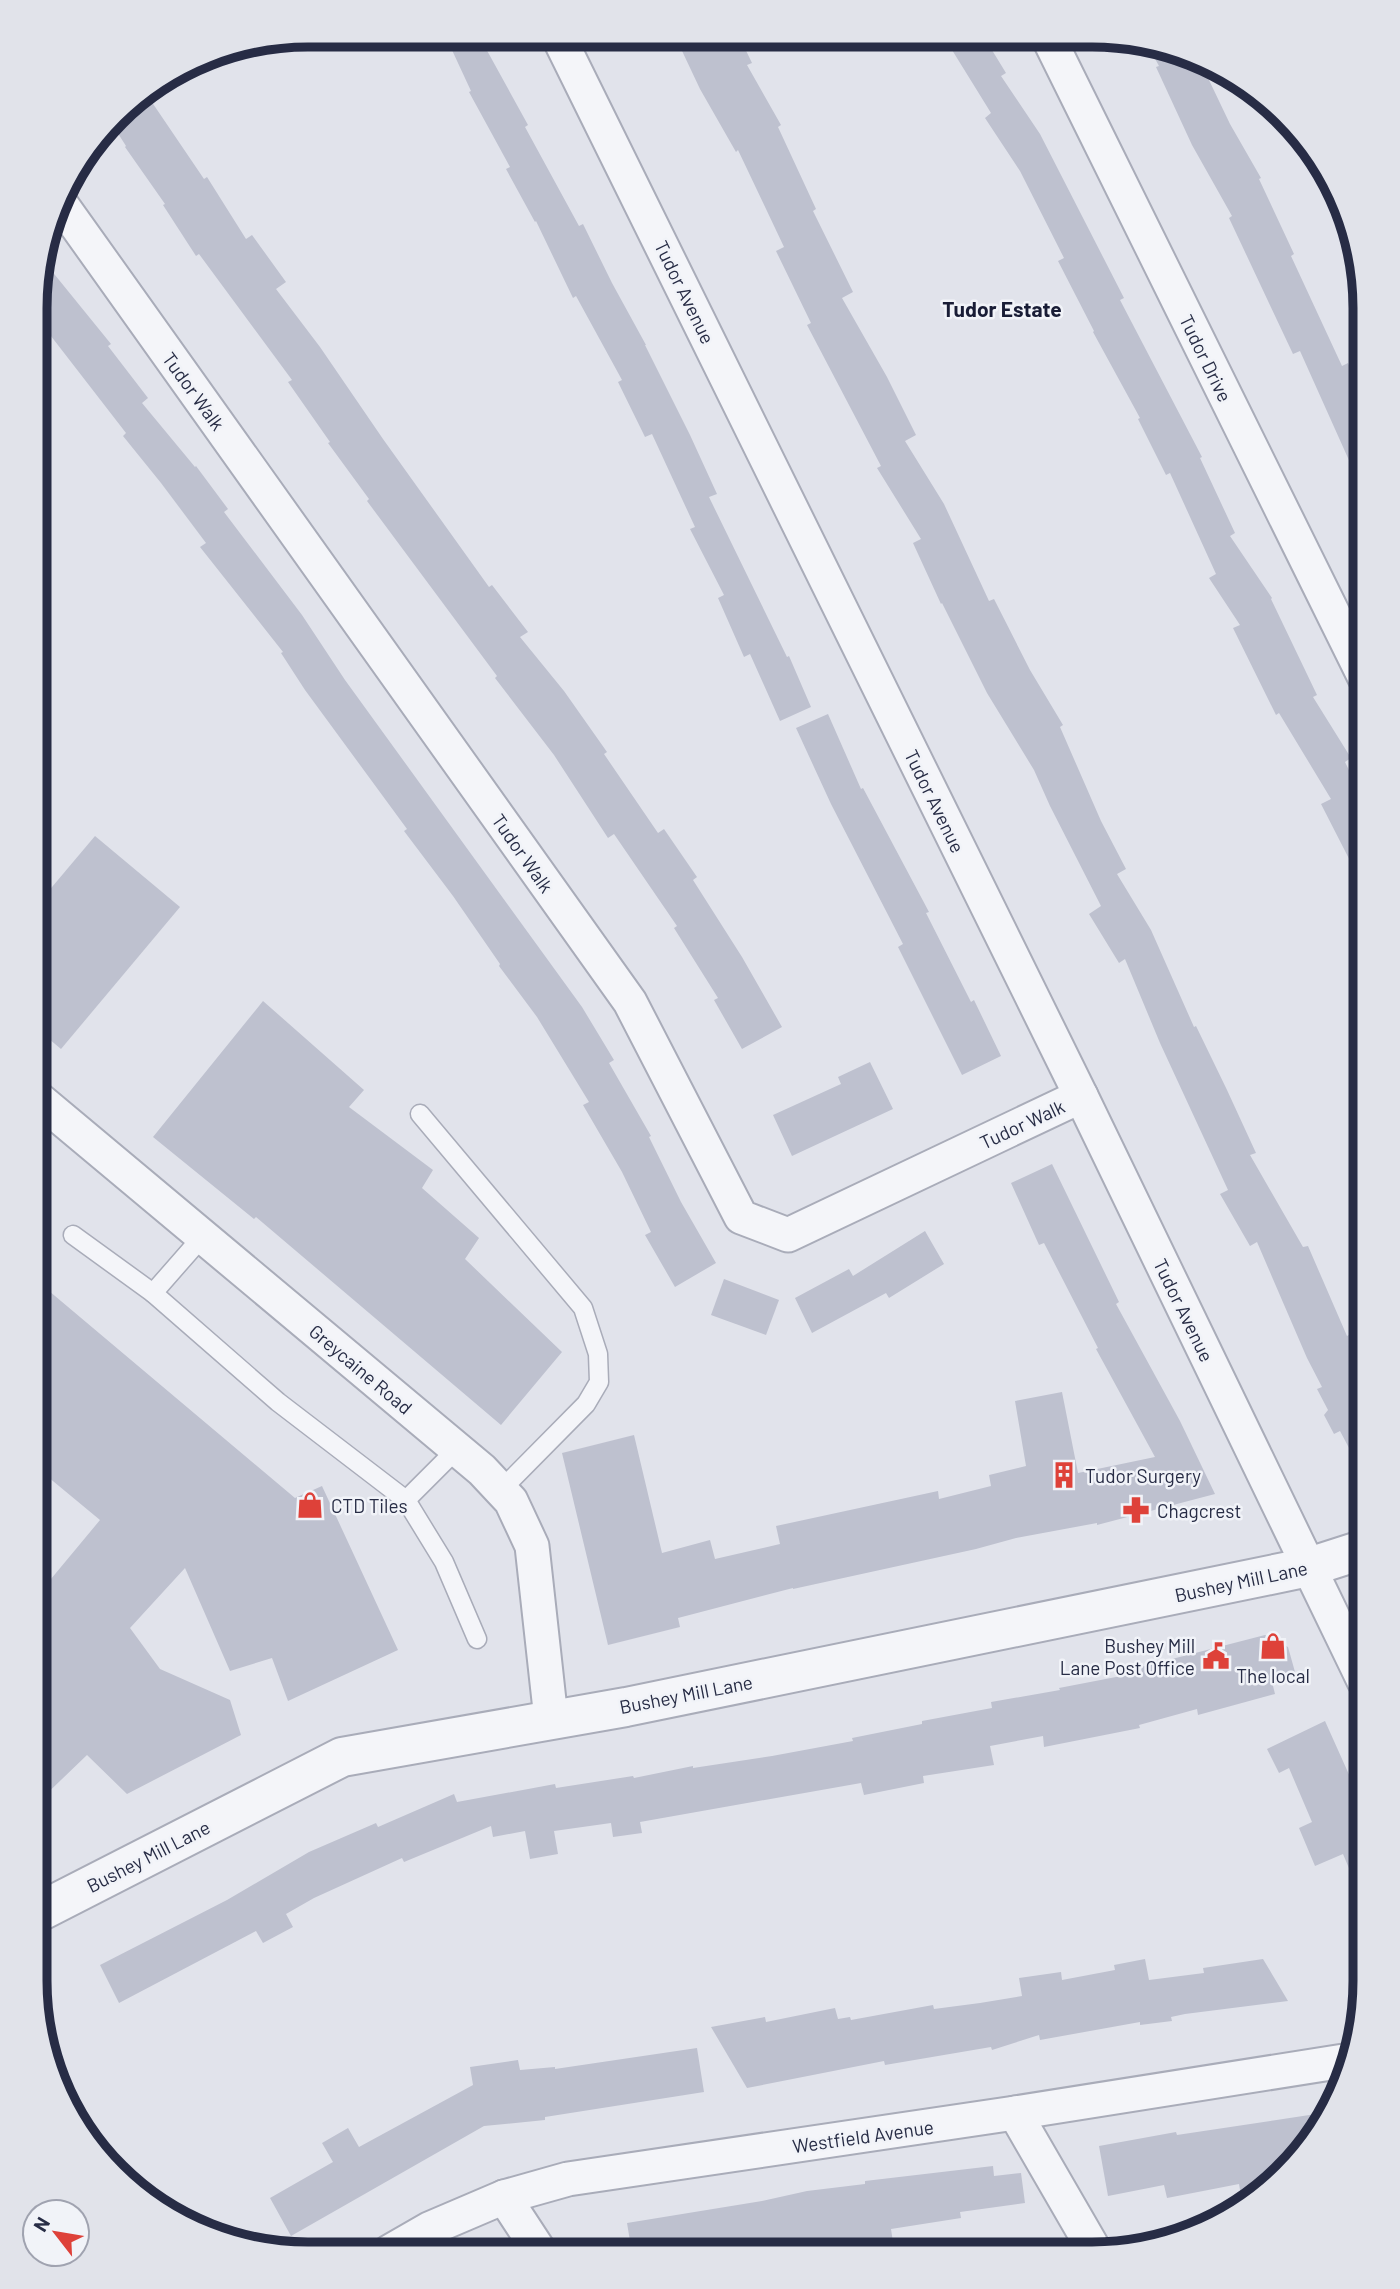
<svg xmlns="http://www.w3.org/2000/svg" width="1400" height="2289" font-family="Barlow,sans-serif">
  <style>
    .building { fill: #bec1cf }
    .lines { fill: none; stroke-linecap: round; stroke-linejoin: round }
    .service-casing { stroke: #a9acb9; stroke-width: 21 }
    .minor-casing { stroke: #a9acb9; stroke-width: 37 }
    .tertiary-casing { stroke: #a9acb9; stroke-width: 42 }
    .service { stroke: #f4f5f9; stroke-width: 18 }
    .minor { stroke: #f4f5f9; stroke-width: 33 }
    .tertiary { stroke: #f4f5f9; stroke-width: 38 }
    .labels { text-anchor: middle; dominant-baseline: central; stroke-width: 5; stroke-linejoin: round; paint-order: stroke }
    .street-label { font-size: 19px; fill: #272c45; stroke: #f1f3f8 }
    .poi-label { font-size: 19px; fill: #272c45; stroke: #f1f3f8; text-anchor: start }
    .neighbourhood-label { font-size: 21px; font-weight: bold; fill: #191d36; stroke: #f1f3f8 }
    .rim { fill: none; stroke: #272c45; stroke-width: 9 }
  </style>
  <rect width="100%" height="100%" fill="#e1e3eb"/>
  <g class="building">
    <path d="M 445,35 L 479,36 L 528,125 L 525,127 L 579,226 L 583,224 L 612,283 L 646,345 L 645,345 L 690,435 L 717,494 L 709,497 L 787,657 L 789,656 L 811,707 L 780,721 L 750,654 L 744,657 L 718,598 L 724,595 L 690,529 L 695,527 L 652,434 L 645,437 L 618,382 L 622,380 L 576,296 L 573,298 L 536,221 L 535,222 L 506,169 L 510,167 L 469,92 L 471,91 Z"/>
    <path d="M 675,36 L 739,36 L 752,63 L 747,65 L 781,125 L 778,127 L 816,209 L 813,211 L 853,292 L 842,298 L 887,377 L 916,435 L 905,441 L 944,504 L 989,601 L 994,599 L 1030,670 L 1063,725 L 1060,727 L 1101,821 L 1126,869 L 1117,874 L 1151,930 L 1194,1027 L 1196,1026 L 1227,1090 L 1256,1153 L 1250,1155 L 1303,1247 L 1308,1246 L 1347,1336 L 1365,1326 L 1365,1478 L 1340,1431 L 1334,1434 L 1324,1415 L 1328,1410 L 1317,1389 L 1322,1387 L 1307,1358 L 1257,1242 L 1250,1246 L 1220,1194 L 1228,1190 L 1160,1043 L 1125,959 L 1119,963 L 1089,914 L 1101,906 L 1050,806 L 1034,770 L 987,693 L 942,603 L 941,604 L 913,543 L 921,539 L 877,468 L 881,466 L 807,325 L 811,323 L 776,251 L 784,247 L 738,150 L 736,152 L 700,89 Z"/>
    <path d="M 944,37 L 984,37 L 1006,73 L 1001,76 L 1040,134 L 1124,298 L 1120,300 L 1202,457 L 1200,458 L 1235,533 L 1230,536 L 1272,598 L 1271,599 L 1317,695 L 1313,697 L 1351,758 L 1345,762 L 1365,803 L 1365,890 L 1321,804 L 1331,799 L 1279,713 L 1276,715 L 1233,628 L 1240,625 L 1209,578 L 1216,574 L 1170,473 L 1166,475 L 1138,419 L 1140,418 L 1093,332 L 1094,331 L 1058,261 L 1064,258 L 1020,171 L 985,118 L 991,113 Z"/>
    <path d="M 1146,42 L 1198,57 L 1230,124 L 1261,178 L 1259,179 L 1294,254 L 1291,256 L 1342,366 L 1348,363 L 1365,401 L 1365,496 L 1300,351 L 1293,354 L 1229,218 L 1232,216 L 1192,145 L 1156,67 L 1159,66 Z"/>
    <path d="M 145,92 L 204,179 L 207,177 L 246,239 L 252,235 L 286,282 L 276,289 L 320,347 L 383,439 L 489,587 L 492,585 L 528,632 L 520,637 L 564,691 L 607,752 L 604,754 L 658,833 L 664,829 L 697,877 L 693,880 L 742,957 L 782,1027 L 742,1049 L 714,1000 L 718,998 L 674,928 L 677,926 L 614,834 L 608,838 L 554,755 L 495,678 L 497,676 L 367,501 L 369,499 L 328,443 L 330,442 L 288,382 L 292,380 L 199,254 L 196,256 L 163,205 L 165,204 L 125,147 L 126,146 L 112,124 L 128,103 Z"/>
    <path d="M 42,259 L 111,344 L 108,346 L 148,398 L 142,403 L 195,467 L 196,466 L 228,509 L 224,512 L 302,615 L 345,680 L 582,1007 L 614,1060 L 609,1063 L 651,1136 L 649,1137 L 681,1202 L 716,1263 L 675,1287 L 645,1235 L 651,1232 L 622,1172 L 583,1105 L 589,1102 L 537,1017 L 499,966 L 500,964 L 453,896 L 404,831 L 407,829 L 305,690 L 281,653 L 283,652 L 200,547 L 206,543 L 161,483 L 123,436 L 126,433 L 37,318 L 37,273 Z"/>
    <path d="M 828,714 L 861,789 L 863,788 L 929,912 L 926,913 L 971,1002 L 974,1000 L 1001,1056 L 962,1075 L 898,947 L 903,944 L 831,804 L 796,728 Z"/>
    <path d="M 95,836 L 180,907 L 61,1049 L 36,1028 L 36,906 Z"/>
    <path d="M 263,1001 L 364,1090 L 349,1107 L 433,1170 L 422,1188 L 479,1238 L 465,1259 L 562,1352 L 501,1425 L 256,1217 L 254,1219 L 153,1137 Z"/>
    <path d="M 870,1062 L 893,1109 L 792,1156 L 773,1115 L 841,1084 L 838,1077 Z"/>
    <path d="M 1052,1164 L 1119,1302 L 1116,1304 L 1180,1421 L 1215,1494 L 1097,1525 L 1097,1523 L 1016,1538 L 976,1549 L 793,1589 L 793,1588 L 678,1618 L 680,1627 L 608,1645 L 562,1453 L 634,1435 L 662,1553 L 710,1540 L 715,1559 L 780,1544 L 776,1526 L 938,1491 L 939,1499 L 991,1486 L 989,1475 L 1026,1466 L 1015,1401 L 1062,1392 L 1078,1473 L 1155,1457 L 1096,1349 L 1098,1348 L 1044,1243 L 1039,1245 L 1011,1183 Z"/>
    <path d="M 925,1231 L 944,1264 L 889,1298 L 886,1293 L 812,1333 L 795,1298 L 849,1269 L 853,1276 Z"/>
    <path d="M 724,1279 L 779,1300 L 766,1335 L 711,1315 Z"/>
    <path d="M 36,1280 L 295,1498 L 322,1486 L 398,1650 L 288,1701 L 272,1658 L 230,1671 L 185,1568 L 130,1628 L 160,1669 L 230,1700 L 241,1735 L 127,1794 L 87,1755 L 35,1805 L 36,1597 L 100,1520 L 36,1467 Z"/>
    <path d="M 1265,1635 L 1288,1647 L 1295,1672 L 1271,1678 L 1275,1694 L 1198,1715 L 1197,1709 L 1139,1725 L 1140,1728 L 1044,1747 L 1043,1736 L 990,1746 L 994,1765 L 923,1776 L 924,1783 L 864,1795 L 861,1783 L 640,1822 L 642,1833 L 613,1837 L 611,1823 L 554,1831 L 558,1854 L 530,1859 L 525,1831 L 493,1837 L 491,1826 L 404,1862 L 402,1858 L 314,1898 L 286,1914 L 293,1927 L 263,1943 L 256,1931 L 119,2003 L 100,1965 L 227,1900 L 309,1852 L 376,1823 L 378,1827 L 454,1794 L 457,1802 L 555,1784 L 556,1788 L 633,1776 L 634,1778 L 693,1766 L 693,1768 L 772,1756 L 853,1741 L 852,1738 L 922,1724 L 922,1721 L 992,1708 L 991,1702 L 1060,1690 L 1059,1688 L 1142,1672 L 1141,1667 Z"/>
    <path d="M 1325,1721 L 1364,1808 L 1364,1904 L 1343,1854 L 1315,1866 L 1299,1828 L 1312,1822 L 1289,1768 L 1279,1773 L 1267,1749 Z"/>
    <path d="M 1145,1959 L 1149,1980 L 1204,1973 L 1203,1968 L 1263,1959 L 1288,2001 L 1185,2014 L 1171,2017 L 1172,2021 L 1140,2025 L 1140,2022 L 1040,2040 L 1039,2035 L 992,2050 L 991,2047 L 885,2065 L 884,2061 L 747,2088 L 711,2027 L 765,2017 L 766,2022 L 835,2008 L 838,2019 L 850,2017 L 851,2020 L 933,2005 L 934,2009 L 980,2003 L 1022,1996 L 1019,1978 L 1061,1972 L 1062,1980 L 1115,1970 L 1114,1965 Z"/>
    <path d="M 697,2048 L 704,2092 L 545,2117 L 545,2120 L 484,2126 L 291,2236 L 270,2198 L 333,2162 L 322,2143 L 348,2128 L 359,2147 L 473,2085 L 470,2067 L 518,2060 L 520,2070 L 555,2067 L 555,2069 Z"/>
    <path d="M 1329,2112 L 1309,2147 L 1264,2192 L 1241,2196 L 1239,2184 L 1167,2198 L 1164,2185 L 1108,2196 L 1099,2146 L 1176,2132 L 1177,2135 Z"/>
    <path d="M 993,2166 L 994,2176 L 1021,2173 L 1025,2203 L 960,2212 L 961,2218 L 891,2229 L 893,2242 L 822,2253 L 632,2253 L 627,2223 L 762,2201 L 807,2191 L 865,2184 L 865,2181 Z"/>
  </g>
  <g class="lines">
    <defs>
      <g id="service">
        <path d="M 420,1114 L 583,1308 L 598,1354 L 599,1382 L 586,1404 L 501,1490"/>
        <path d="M 73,1235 L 153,1293 L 278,1402 L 406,1500 L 444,1562 L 477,1639"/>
        <path d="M 153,1293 L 203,1236"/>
        <path d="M 406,1500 L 457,1449"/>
      </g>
      <g id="minor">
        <path d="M 558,36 L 1081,1096 L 1364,1681"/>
        <path d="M 1048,37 L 1365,678"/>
        <path d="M 59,201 L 630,1002 L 741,1217 L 788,1235 L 1081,1096"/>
        <path d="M 36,1097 L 482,1470 L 511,1501 L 532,1546 L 551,1719"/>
        <path d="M 1015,2113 L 1096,2253"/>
        <path d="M 504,2197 L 540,2252"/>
        <path d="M 389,2252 L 429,2229 L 504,2197 L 568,2179 L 1015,2113 L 1350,2060"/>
      </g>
      <path id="tertiary" d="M 35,1914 L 342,1757 L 626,1707 L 1309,1567 L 1365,1549"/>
    </defs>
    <use href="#service" class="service-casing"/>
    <use href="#minor" class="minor-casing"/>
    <use href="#tertiary" class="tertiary-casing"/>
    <use href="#service" class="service"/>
    <use href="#minor" class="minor"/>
    <use href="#tertiary" class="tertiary"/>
  </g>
  <defs>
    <symbol id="building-bare" viewBox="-9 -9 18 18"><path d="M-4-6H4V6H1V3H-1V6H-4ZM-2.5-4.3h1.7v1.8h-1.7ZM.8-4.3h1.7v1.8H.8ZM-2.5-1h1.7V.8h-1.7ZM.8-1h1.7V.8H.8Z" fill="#de4139" stroke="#f1f3f8" stroke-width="2.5" paint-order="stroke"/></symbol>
    <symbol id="shop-bare" viewBox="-9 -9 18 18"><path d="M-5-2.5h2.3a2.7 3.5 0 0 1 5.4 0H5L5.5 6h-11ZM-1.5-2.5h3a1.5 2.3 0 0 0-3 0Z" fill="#de4139" stroke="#f1f3f8" stroke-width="2.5" paint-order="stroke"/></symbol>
    <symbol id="pharmacy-bare" viewBox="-9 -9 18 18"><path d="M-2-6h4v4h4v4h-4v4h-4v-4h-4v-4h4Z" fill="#de4139" stroke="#f1f3f8" stroke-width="2.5" paint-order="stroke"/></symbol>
    <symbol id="civic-bare" viewBox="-9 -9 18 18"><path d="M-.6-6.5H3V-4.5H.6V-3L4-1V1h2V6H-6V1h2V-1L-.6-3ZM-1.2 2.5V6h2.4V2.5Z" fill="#de4139" stroke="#f1f3f8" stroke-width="2.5" paint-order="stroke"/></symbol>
  </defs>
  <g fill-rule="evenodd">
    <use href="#building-bare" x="1045" y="1456" width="38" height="38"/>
    <use href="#shop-bare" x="291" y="1486" width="38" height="38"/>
    <use href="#pharmacy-bare" x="1117" y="1491" width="38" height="38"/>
    <use href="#shop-bare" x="1254" y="1627" width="38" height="38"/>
    <use href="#civic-bare" x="1197" y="1637" width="38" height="38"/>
  </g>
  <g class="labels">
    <g class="street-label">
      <text transform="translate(685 292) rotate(64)">Tudor Avenue</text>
      <text transform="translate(1206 358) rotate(64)">Tudor Drive</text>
      <text transform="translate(194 391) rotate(54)">Tudor Walk</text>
      <text transform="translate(935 801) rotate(64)">Tudor Avenue</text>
      <text transform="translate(523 853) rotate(55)">Tudor Walk</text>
      <text transform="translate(1022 1124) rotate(-25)">Tudor Walk</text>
      <text transform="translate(1184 1310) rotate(64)">Tudor Avenue</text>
      <text transform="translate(361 1369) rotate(40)">Greycaine Road</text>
      <text transform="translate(1241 1581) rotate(-12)">Bushey Mill Lane</text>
      <text transform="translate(686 1694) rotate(-11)">Bushey Mill Lane</text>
      <text transform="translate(148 1856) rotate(-27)">Bushey Mill Lane</text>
      <text transform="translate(863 2136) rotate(-8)">Westfield Avenue</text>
    </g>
    <g class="poi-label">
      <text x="1085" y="1475">Tudor Surgery</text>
      <text x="331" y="1505">CTD Tiles</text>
      <text x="1157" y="1510">Chagcrest</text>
      <text x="1195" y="1645" text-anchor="end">Bushey Mill<tspan x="1195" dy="22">Lane Post Office</tspan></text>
      <text x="1273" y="1675" text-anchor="middle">The local</text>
    </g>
    <g class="neighbourhood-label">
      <text x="1002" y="308">Tudor Estate</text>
    </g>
  </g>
  <path d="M0 0H1400V2289H0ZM308 47H1092A261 261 0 0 1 1353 308V1981A261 261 0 0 1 1092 2242H308A261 261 0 0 1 47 1981V308A261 261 0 0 1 308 47Z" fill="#e1e3ea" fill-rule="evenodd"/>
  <path class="rim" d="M308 47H1092A261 261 0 0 1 1353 308V1981A261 261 0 0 1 1092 2242H308A261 261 0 0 1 47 1981V308A261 261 0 0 1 308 47Z"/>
  <g transform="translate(56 2233) rotate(301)"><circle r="33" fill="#f1f3f8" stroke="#a0a3b0" stroke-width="2"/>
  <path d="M0-5L12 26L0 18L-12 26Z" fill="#de4139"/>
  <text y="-10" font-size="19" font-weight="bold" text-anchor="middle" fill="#272c45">N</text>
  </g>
</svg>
